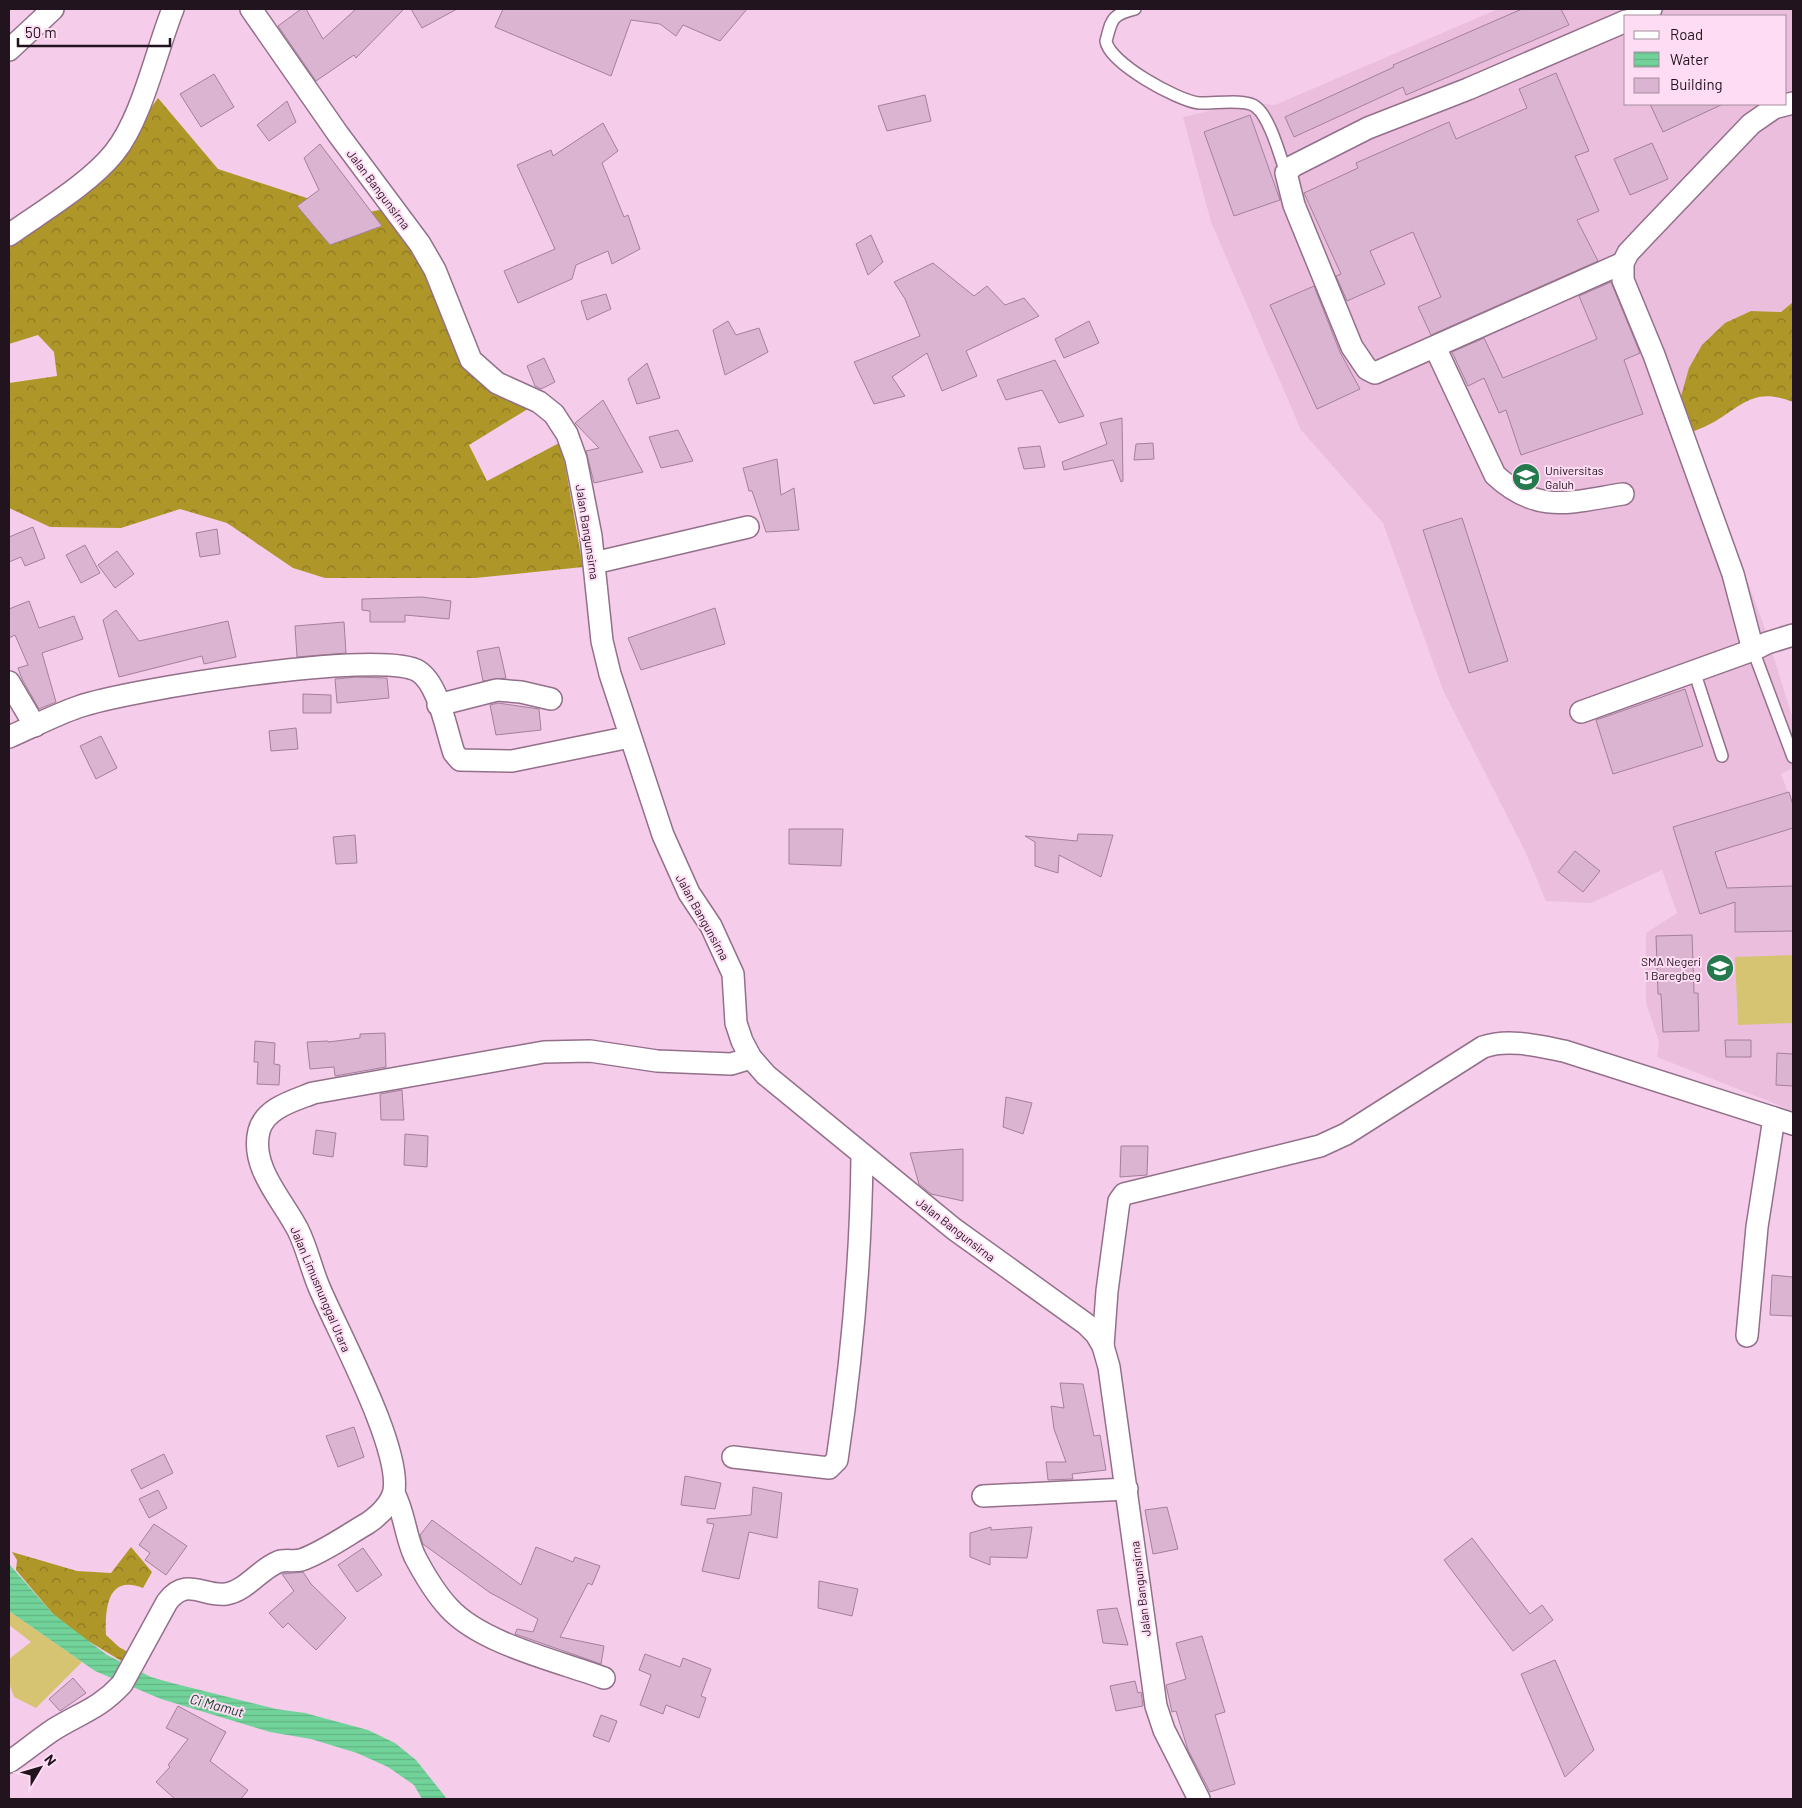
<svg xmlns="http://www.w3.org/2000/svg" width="1802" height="1808" font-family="Barlow,sans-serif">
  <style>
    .built { fill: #ebbede; fill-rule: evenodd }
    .grass { fill: #d7c472 }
    .forest { fill: url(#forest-crowns) }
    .water { fill: url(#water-rules) }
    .building { fill: #dab4d0; stroke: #a4809b }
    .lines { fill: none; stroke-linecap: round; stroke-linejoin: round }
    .service-casing { stroke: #93708a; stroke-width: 14 }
    .minor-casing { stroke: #93708a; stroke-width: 24 }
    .service { stroke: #fff; stroke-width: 11 }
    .minor { stroke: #fff; stroke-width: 21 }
    .labels { text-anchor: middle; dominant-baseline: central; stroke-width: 4; stroke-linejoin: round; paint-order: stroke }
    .street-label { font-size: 12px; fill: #22141e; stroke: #feddf4 }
    .poi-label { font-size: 12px; fill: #22141e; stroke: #feddf4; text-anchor: start }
    .water-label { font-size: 14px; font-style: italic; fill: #164029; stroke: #feddf4 }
  </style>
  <defs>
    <pattern id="forest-crowns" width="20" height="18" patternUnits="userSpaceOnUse" patternTransform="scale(1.25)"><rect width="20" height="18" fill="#ae9628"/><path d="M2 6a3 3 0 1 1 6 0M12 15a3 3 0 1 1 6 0" fill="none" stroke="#8d7922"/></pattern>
    <pattern id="water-rules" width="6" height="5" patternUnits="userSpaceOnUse" patternTransform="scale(1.25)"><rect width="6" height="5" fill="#71d399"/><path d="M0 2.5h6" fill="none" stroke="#62b483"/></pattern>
  </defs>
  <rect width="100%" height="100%" fill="#f5cdea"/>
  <path class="built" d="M 1498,9 L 1793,9 L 1793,302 L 1781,312 L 1751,311 L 1725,323 L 1702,345 L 1692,432 L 1763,623 L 1793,719 L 1793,768 L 1781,774 L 1793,805 L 1793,1111 L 1657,1057 L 1659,1042 L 1646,1003 L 1646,933 L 1677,913 L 1662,870 L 1591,903 L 1546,901 L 1525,851 L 1443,690 L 1383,523 L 1301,430 L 1211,222 L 1183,117 L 1247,102 L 1275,105 ZM 1626,16 L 1786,16 L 1786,104 L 1626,104 Z"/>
  <g class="grass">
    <path d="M 1793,955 L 1793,1023 L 1738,1025 L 1735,957 Z"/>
    <path d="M 9,1611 L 82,1662 L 36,1708 L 14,1697 L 9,1683 L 9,1659 L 31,1642 L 9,1625 Z"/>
  </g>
  <g class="forest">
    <path d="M 158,98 L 218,169 L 313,200 L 322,222 L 384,209 L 410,248 L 435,291 L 460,363 L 479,383 L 531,407 L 469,445 L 487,481 L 561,442 L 583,567 L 475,578 L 325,578 L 293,568 L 227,523 L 180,509 L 121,528 L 50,527 L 9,508 L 9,383 L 57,376 L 54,352 L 38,335 L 9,344 L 9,248 L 98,183 Z"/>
    <path d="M 1793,302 L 1793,402 C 1755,387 1744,404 1714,422 C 1707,426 1699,429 1692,432 L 1680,400 L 1689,368 L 1702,345 L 1725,323 L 1751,311 L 1781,312 Z"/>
    <path d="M 131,1547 L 152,1572 L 143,1588 C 107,1574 105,1609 106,1635 L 119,1647 L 133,1655 L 128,1665 L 85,1639 L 53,1614 L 16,1570 L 17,1560 L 12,1552 L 77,1571 L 111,1573 Z"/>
  </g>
  <path class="water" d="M 9,1564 L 53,1614 L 107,1655 L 151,1677 L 172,1683 L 276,1709 L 305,1713 L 368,1730 L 395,1743 L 416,1760 L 447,1799 L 422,1799 L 414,1785 L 388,1767 L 357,1753 L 311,1739 L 270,1732 L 161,1699 L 95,1671 L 9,1611 Z"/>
  <g class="building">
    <path d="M 301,9 L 306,9 L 323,39 L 356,9 L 404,9 L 356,58 L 354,55 L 316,81 L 278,26 Z"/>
    <path d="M 411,9 L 457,9 L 422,28 Z"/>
    <path d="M 503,9 L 747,9 L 720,41 L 683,25 L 676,36 L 660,24 L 631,20 L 611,76 L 495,27 Z"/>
    <path d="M 1522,9 L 1561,9 L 1569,25 L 1406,95 L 1403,87 L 1294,137 L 1285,117 L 1394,67 L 1393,65 Z"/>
    <path d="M 1556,73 L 1589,151 L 1575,156 L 1599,211 L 1577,220 L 1598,261 L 1431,335 L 1418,307 L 1441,297 L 1413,232 L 1370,251 L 1385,284 L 1347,301 L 1336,276 L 1341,274 L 1304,193 L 1358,168 L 1356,163 L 1449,122 L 1456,139 L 1527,108 L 1519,89 Z"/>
    <path d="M 214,74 L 234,107 L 201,127 L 180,94 Z"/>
    <path d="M 925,95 L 931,121 L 887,131 L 878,106 Z"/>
    <path d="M 287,101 L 296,122 L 269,141 L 257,125 Z"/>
    <path d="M 1650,104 L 1723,104 L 1663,132 Z"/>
    <path d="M 1250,115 L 1280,200 L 1234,216 L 1204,132 Z"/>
    <path d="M 603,123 L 618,151 L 602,163 L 624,217 L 628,215 L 640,249 L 612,264 L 608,251 L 576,265 L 572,279 L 518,303 L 504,271 L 555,249 L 517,165 L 551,150 L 553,156 Z"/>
    <path d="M 1652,143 L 1668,179 L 1630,195 L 1614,159 Z"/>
    <path d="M 320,144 L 382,226 L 330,245 L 297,206 L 319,190 L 304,158 Z"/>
    <path d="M 871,235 L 883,262 L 868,275 L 856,244 Z"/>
    <path d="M 933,263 L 974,296 L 987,286 L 1005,305 L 1024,298 L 1039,316 L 966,351 L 977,376 L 942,391 L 927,353 L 892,377 L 905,396 L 874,404 L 854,362 L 920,336 L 905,299 L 894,282 Z"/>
    <path d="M 1611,282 L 1640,353 L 1624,360 L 1643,414 L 1521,455 L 1506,410 L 1499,413 L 1484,378 L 1468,386 L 1452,352 L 1484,338 L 1503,378 L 1597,339 L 1579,296 Z"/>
    <path d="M 1314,286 L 1340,352 L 1360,389 L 1317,409 L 1270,305 Z"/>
    <path d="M 606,294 L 611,309 L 587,320 L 581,301 Z"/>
    <path d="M 728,321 L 736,335 L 759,328 L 768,352 L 725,375 L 713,330 Z"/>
    <path d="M 1089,321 L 1099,343 L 1064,358 L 1055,339 Z"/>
    <path d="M 544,358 L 555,382 L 541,389 L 535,386 L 527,366 Z"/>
    <path d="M 1055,360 L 1084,416 L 1059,423 L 1042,390 L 1006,400 L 997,380 Z"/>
    <path d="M 647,363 L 660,398 L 637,404 L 628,379 Z"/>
    <path d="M 603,400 L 643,472 L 594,483 L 586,451 L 599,448 L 575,423 Z"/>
    <path d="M 1122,418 L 1123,481 L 1121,482 L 1113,460 L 1064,470 L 1062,462 L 1107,444 L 1100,423 Z"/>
    <path d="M 678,430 L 693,461 L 661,468 L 649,437 Z"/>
    <path d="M 1153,443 L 1154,459 L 1134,460 L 1136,444 Z"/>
    <path d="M 1040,446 L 1045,467 L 1024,469 L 1018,448 Z"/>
    <path d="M 777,459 L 781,495 L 794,488 L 799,530 L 766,532 L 752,491 L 749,491 L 743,468 Z"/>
    <path d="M 1462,518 L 1508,661 L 1469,673 L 1423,530 Z"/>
    <path d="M 33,527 L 45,558 L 25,566 L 21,557 L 9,562 L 9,537 Z"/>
    <path d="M 217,529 L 220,554 L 200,557 L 196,533 Z"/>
    <path d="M 85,545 L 100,573 L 81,583 L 66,555 Z"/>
    <path d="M 117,551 L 134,574 L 115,588 L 98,565 Z"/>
    <path d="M 422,597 L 451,601 L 449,619 L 405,615 L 405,622 L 370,622 L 370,611 L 362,610 L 362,599 Z"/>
    <path d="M 29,601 L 39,628 L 74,616 L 83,639 L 42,653 L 56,702 L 39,709 L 22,679 L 18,668 L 28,665 L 15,635 L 9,638 L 9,609 Z"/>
    <path d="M 715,608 L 725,644 L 641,670 L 628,638 Z"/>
    <path d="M 116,610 L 139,641 L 228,621 L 236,657 L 204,664 L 202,656 L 119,677 L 103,620 Z"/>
    <path d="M 344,622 L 346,653 L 297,657 L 295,626 Z"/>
    <path d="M 499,647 L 506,678 L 483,681 L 477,651 Z"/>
    <path d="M 356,677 L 387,678 L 389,698 L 337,703 L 335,679 Z"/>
    <path d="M 1685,689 L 1703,746 L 1613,774 L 1596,720 Z"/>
    <path d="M 303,694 L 331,695 L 331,713 L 303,713 Z"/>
    <path d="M 498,703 L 539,709 L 541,730 L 496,735 L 490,705 Z"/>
    <path d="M 296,728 L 298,749 L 271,751 L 269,731 Z"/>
    <path d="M 101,736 L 117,768 L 96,779 L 80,746 Z"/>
    <path d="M 1789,792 L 1793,805 L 1793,828 L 1715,852 L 1727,888 L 1793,886 L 1793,931 L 1735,932 L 1735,902 L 1700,914 L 1673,827 Z"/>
    <path d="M 789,829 L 843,829 L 841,866 L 789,864 Z"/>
    <path d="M 1078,834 L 1113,835 L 1101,877 L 1059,855 L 1058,873 L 1035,866 L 1035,842 L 1025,836 L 1077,841 Z"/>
    <path d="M 355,835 L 357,863 L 336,864 L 333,837 Z"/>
    <path d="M 1575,851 L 1600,871 L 1583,892 L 1558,872 Z"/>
    <path d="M 1692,935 L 1694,993 L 1698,993 L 1699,1031 L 1663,1032 L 1661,994 L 1658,994 L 1656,936 Z"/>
    <path d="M 385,1033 L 386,1067 L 335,1076 L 334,1067 L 310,1069 L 307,1042 L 328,1041 L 328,1042 L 360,1038 L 360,1034 Z"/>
    <path d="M 1725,1040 L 1751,1040 L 1751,1057 L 1726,1057 Z"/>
    <path d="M 255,1041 L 275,1043 L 274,1064 L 280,1065 L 279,1085 L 257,1084 L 258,1062 L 254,1062 Z"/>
    <path d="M 1777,1053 L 1793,1054 L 1793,1086 L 1776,1085 Z"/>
    <path d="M 402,1090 L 404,1120 L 381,1120 L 380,1094 Z"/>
    <path d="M 1006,1097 L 1032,1103 L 1023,1134 L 1003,1127 Z"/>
    <path d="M 316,1130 L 336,1133 L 333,1157 L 313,1154 Z"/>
    <path d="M 405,1134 L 428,1136 L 427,1167 L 404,1165 Z"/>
    <path d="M 1121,1146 L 1148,1146 L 1147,1175 L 1120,1177 Z"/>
    <path d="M 963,1149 L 963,1201 L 931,1194 L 919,1184 L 910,1153 Z"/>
    <path d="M 1772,1275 L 1793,1277 L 1793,1316 L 1770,1315 Z"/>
    <path d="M 1060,1383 L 1083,1384 L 1094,1436 L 1100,1435 L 1106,1470 L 1072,1474 L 1073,1479 L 1048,1480 L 1046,1462 L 1066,1462 L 1054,1429 L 1051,1406 L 1064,1408 Z"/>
    <path d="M 354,1427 L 364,1457 L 338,1467 L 326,1436 Z"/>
    <path d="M 164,1454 L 173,1473 L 141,1489 L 131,1470 Z"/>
    <path d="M 685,1476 L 721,1483 L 715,1509 L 681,1505 Z"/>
    <path d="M 753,1487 L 782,1493 L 777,1538 L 749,1532 L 739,1579 L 702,1571 L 714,1524 L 707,1523 L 707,1519 L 751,1515 Z"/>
    <path d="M 158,1490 L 167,1508 L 149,1518 L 139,1499 Z"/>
    <path d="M 1167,1507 L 1178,1549 L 1153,1554 L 1145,1510 Z"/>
    <path d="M 432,1520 L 521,1585 L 536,1547 L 573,1562 L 575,1557 L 600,1566 L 592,1585 L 588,1583 L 560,1637 L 604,1646 L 601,1664 L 515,1634 L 517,1629 L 533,1632 L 538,1619 L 489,1592 L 423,1544 L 420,1535 Z"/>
    <path d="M 154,1524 L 187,1546 L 166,1575 L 145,1560 L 150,1553 L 139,1545 Z"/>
    <path d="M 991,1527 L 991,1530 L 1032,1527 L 1027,1558 L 990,1557 L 990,1565 L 970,1557 L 970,1533 Z"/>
    <path d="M 1472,1538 L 1530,1614 L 1542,1605 L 1553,1620 L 1513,1651 L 1444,1560 Z"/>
    <path d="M 363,1548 L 382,1575 L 357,1592 L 338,1565 Z"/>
    <path d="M 303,1572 L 311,1584 L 346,1618 L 316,1650 L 288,1623 L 283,1628 L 269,1613 L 294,1591 L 282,1574 Z"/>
    <path d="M 819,1581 L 858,1589 L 852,1616 L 818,1608 Z"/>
    <path d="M 1117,1608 L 1128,1645 L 1103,1643 L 1097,1610 Z"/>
    <path d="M 1202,1636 L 1225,1712 L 1215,1715 L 1235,1784 L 1210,1792 L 1188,1750 L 1176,1711 L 1172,1712 L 1166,1685 L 1186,1679 L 1176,1643 Z"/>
    <path d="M 645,1654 L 680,1667 L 683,1658 L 711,1669 L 701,1696 L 706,1698 L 699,1718 L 666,1705 L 663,1714 L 640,1705 L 651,1675 L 639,1670 Z"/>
    <path d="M 1555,1660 L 1594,1750 L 1565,1777 L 1521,1674 Z"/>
    <path d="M 73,1678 L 86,1693 L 60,1711 L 49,1699 Z"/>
    <path d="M 1135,1681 L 1138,1693 L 1141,1692 L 1143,1706 L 1116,1711 L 1110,1686 Z"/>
    <path d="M 178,1706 L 226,1732 L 210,1761 L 248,1790 L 241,1799 L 175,1799 L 156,1782 L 170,1767 L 168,1765 L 188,1739 L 166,1728 Z"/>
    <path d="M 601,1715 L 617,1721 L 609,1742 L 593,1736 Z"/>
  </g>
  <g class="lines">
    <defs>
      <g id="service">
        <path d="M 1135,9 C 1111,15 1112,19 1106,41 C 1109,63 1178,101 1199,103 C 1213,104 1246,98 1256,107 C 1270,118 1280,156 1286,173"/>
        <path d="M 1753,650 L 1793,757"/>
        <path d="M 1694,671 L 1722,756"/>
      </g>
      <g id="minor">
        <path d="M 251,9 L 338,134 L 420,244 L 435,270 L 471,360 L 497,383 L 539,402 L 554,414 L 567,434 L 576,459 L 591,536 L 602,641 L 610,674 L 663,835 L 689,893 L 711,926 L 733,974 L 736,1023 L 742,1041 L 751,1058 L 766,1075 L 954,1229 L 1086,1324 L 1096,1334 L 1103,1346 L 1109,1367 L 1156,1706 L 1164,1730 L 1199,1799"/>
        <path d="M 1635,16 L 1651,9"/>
        <path d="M 9,50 L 53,9"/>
        <path d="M 9,235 C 41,212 89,184 114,153 C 142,119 156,51 173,9"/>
        <path d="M 1623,263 L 1375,373 L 1367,369 L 1352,347 L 1294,205 L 1286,173 L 1293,166 L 1368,128 L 1468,89 L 1626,21"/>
        <path d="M 1435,347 L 1495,475 C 1538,515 1571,502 1623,494"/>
        <path d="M 594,563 L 748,527"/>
        <path d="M 1753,650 L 1733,574 L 1654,355 L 1623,280 L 1623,263 L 1628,253 L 1643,237 L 1751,124 L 1774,108 L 1793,103"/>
        <path d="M 9,682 L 35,726"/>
        <path d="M 438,705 L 497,690 L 521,692 L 551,699"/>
        <path d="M 1581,712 L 1753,650 L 1767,643 L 1793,635"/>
        <path d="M 9,737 C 32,727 55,715 78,707 C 125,690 381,649 418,671 C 439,684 446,730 454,753 L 460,760 L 512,761 L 630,737"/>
        <path d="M 1747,1336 L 1757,1227 L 1774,1118"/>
        <path d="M 1103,1346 L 1107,1291 L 1119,1201 L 1124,1194 L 1320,1146 L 1346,1134 L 1483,1047 C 1508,1038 1539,1046 1564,1051 L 1793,1124"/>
        <path d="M 733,1457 L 829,1468 L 837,1460 C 852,1359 861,1258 862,1156"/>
        <path d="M 394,1493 C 405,1514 405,1536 415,1557 C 424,1574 436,1594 449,1608 C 482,1644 558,1661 604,1678"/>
        <path d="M 983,1496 L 1127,1489"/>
        <path d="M 9,1762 C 24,1752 38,1740 53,1730 C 80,1713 99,1709 122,1684 L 167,1602 C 186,1576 203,1597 226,1594 C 246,1591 260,1569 278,1562 C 285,1559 293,1562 301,1560 C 324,1552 347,1535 368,1523 C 378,1516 391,1504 394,1491 C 401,1447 338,1332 319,1287 C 311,1268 307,1248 298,1230 C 282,1199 250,1167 259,1131 C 265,1108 293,1101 313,1093 L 544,1052 L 590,1051 L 657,1061 L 731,1064 L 751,1058"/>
      </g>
    </defs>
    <use href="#service" class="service-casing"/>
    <use href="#minor" class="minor-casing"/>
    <use href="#service" class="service"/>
    <use href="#minor" class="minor"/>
  </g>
  <defs>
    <symbol id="university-disc" viewBox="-11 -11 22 22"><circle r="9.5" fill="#257a4d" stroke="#feddf4"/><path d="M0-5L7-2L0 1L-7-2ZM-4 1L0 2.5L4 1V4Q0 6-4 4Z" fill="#fff"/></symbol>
    <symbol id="school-disc" viewBox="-11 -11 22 22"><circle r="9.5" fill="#257a4d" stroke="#feddf4"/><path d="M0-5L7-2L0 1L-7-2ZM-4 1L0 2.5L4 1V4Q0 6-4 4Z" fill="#fff"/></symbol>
  </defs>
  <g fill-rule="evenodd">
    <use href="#university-disc" x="1510" y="461" width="32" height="32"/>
    <use href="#school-disc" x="1704" y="952" width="32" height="32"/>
  </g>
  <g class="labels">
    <g class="street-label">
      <text transform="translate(379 189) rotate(53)">Jalan Bangunsirna</text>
      <text transform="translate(588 532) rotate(81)">Jalan Bangunsirna</text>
      <text transform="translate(703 917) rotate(61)">Jalan Bangunsirna</text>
      <text transform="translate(956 1229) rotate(38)">Jalan Bangunsirna</text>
      <text transform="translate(321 1289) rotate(67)">Jalan Limusnunggal Utara</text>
      <text transform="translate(1140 1589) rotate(-97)">Jalan Bangunsirna</text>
    </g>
    <g class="poi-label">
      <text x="1545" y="470">Universitas<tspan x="1545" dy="14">Galuh</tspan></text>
      <text x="1701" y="961" text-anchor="end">SMA Negeri<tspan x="1701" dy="14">1 Baregbeg</tspan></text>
    </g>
    <g class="water-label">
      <text transform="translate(217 1705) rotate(15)">Ci Mamut</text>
    </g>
  </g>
  <rect width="1802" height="1808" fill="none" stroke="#22141e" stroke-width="20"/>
  <rect x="1624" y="15" width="162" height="90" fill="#feddf4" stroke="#a68d9e"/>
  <rect x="1634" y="31" width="25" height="8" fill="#ffffff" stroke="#a68d9e"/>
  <text x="1670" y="40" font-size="15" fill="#22141e">Road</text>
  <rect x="1634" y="52" width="25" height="15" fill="url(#water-rules)" stroke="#a68d9e"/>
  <text x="1670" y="65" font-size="15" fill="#22141e">Water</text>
  <rect x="1634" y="78" width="25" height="15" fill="#dab4d0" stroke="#a68d9e"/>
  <text x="1670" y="90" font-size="15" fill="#22141e">Building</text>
  <g transform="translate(40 1768) rotate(52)" stroke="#feddf4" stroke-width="4" paint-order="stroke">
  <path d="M0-4L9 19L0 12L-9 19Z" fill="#22141e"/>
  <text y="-8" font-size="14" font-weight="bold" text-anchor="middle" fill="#22141e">N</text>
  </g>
  <path d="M18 38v8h152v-8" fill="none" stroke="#22141e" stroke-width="2.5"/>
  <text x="25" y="38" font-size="15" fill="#22141e" stroke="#feddf4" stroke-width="4" paint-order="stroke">50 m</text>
</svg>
